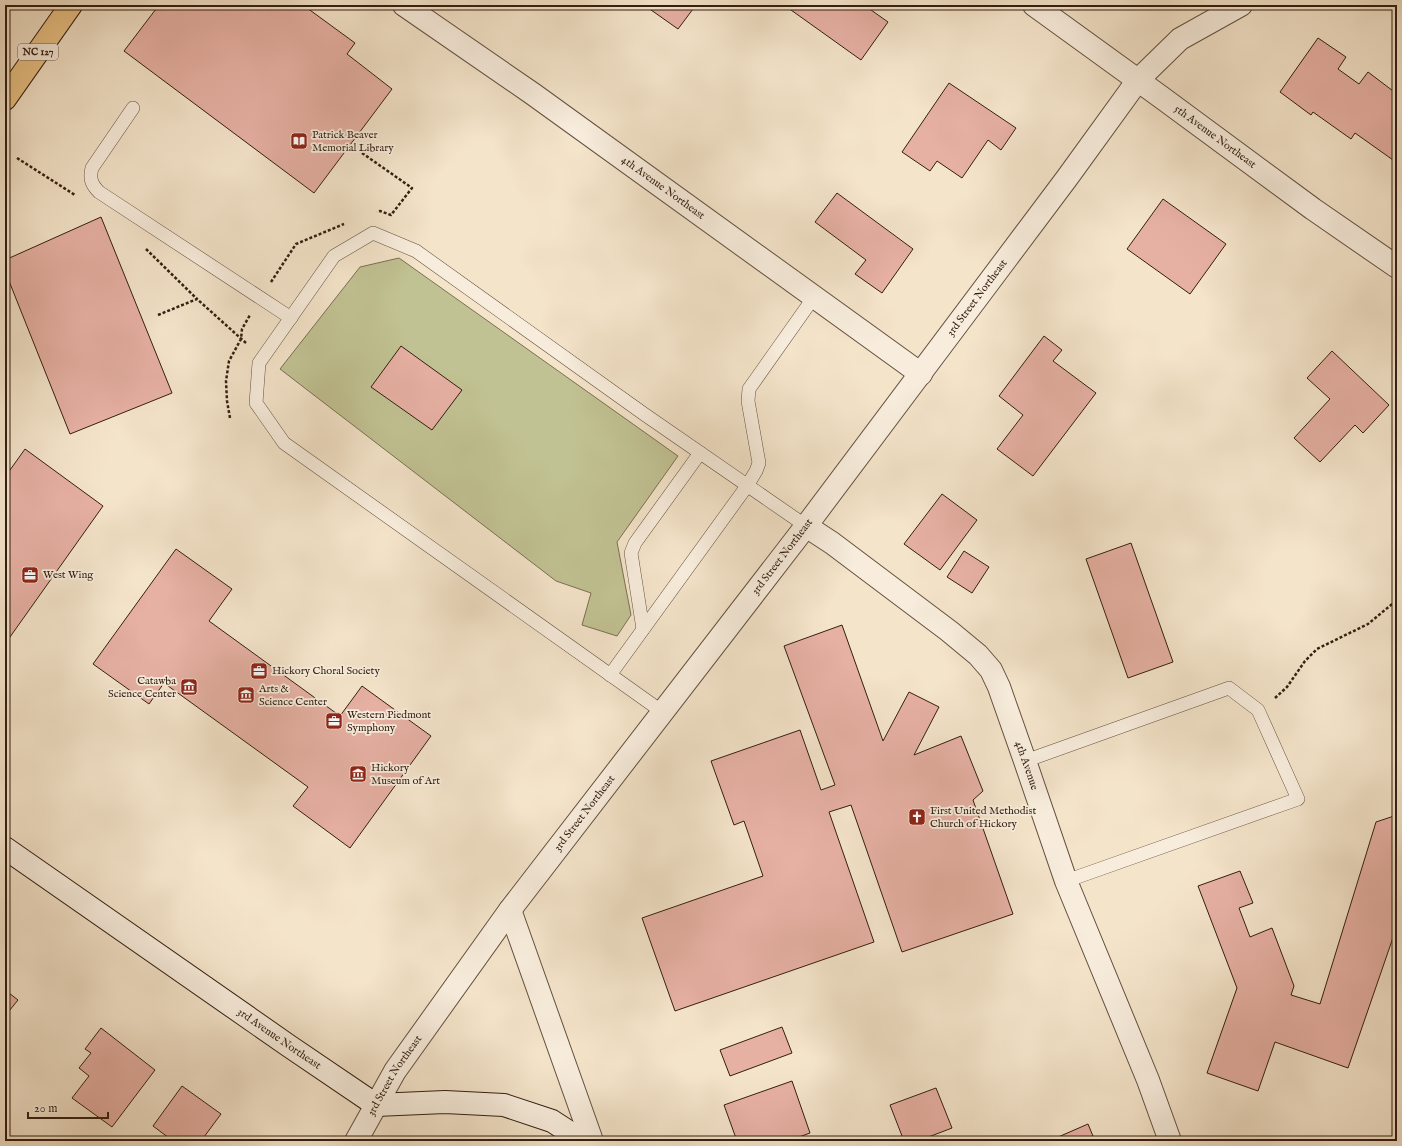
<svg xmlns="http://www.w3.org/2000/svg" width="1402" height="1146" font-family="'IM FELL English',serif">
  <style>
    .green { fill: #c1c293; stroke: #7a7052 }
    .building { fill: #e6b0a3; stroke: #331e11 }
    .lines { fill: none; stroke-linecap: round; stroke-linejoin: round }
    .service-casing { stroke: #63503f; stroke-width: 14 }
    .minor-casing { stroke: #63503f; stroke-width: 24 }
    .secondary-casing { stroke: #331e11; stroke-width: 24 }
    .primary-casing { stroke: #331e11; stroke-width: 24 }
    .path { stroke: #331e11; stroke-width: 2.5; stroke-dasharray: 3 2; stroke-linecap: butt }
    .service { stroke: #f8eddd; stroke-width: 13 }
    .minor { stroke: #f8eddd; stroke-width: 22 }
    .secondary { stroke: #f8eddd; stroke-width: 22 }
    .primary { stroke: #eac285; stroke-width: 22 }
    .labels { text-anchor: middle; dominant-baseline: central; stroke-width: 3.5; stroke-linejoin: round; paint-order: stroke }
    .shield { fill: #f8eddd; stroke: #6e5c4e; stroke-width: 1 }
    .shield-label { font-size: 10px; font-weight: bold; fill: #331e11 }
    .poi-label { font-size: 11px; fill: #331e11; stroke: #f8eddd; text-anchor: start }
    .street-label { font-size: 11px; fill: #331e11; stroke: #f8eddd }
  </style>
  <rect width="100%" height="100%" fill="#f4e4ca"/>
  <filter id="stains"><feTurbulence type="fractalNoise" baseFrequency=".005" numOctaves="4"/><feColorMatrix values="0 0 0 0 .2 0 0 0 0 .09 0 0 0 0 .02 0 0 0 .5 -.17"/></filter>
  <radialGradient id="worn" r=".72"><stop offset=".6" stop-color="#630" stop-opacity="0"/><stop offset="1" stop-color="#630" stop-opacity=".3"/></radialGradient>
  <path class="green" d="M 399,258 L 678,456 L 617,542 L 631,615 L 617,636 L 582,625 L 591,593 L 556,581 L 280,369 L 360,267 Z"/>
  <g class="building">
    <path d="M 159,5 L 303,5 L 355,43 L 347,54 L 392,89 L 314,193 L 124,51 Z"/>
    <path d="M 644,5 L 696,5 L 678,29 Z"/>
    <path d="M 784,5 L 864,5 L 888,22 L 861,60 Z"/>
    <path d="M 1318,38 L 1346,57 L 1338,69 L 1359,84 L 1368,72 L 1397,94 L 1397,154 L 1393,160 L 1355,133 L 1351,139 L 1313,112 L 1311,115 L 1280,92 Z"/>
    <path d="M 949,83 L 1016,128 L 1001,150 L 988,140 L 962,178 L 937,161 L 930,171 L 902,152 Z"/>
    <path d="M 837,193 L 913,249 L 882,293 L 855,274 L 866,260 L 815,222 Z"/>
    <path d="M 1163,199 L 1226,244 L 1190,294 L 1127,249 Z"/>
    <path d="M 101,217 L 172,393 L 70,434 L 5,271 L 5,260 Z"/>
    <path d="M 1044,336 L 1062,350 L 1053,361 L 1096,393 L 1033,476 L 997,449 L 1023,415 L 999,396 Z"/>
    <path d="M 401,346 L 462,390 L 432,430 L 371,387 Z"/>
    <path d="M 1332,351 L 1389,405 L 1363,433 L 1355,425 L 1320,462 L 1294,438 L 1330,399 L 1307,378 Z"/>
    <path d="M 25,449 L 103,506 L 5,644 L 5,477 Z"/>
    <path d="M 942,494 L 977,520 L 940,570 L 904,544 Z"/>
    <path d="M 1131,543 L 1173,662 L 1128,678 L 1086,559 Z"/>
    <path d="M 176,549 L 232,589 L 209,621 L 340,716 L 362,686 L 431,736 L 350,848 L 293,806 L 308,787 L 164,683 L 149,704 L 93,664 Z"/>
    <path d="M 964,551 L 989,567 L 972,593 L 947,577 Z"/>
    <path d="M 842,625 L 883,741 L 909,692 L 939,707 L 914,755 L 961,736 L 983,791 L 973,800 L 1013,914 L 902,952 L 851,805 L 829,812 L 874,942 L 675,1011 L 642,918 L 763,876 L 744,821 L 734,825 L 711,761 L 800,730 L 821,790 L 835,785 L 784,646 Z"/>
    <path d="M 1397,815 L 1397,926 L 1348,1068 L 1275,1042 L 1258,1091 L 1207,1073 L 1237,988 L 1198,886 L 1240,871 L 1253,903 L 1239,908 L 1250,937 L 1272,928 L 1294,986 L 1291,995 L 1320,1004 L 1376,822 Z"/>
    <path d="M 5,990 L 18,1000 L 5,1016 Z"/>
    <path d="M 782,1027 L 792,1053 L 730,1076 L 720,1050 Z"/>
    <path d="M 101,1028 L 155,1070 L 112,1127 L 72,1098 L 89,1076 L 79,1068 L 91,1053 L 85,1049 Z"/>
    <path d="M 792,1081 L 810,1133 L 788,1141 L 737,1141 L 724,1105 Z"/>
    <path d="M 182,1086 L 221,1114 L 201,1141 L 173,1141 L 153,1126 Z"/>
    <path d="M 936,1088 L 952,1128 L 918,1141 L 904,1141 L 890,1105 Z"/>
    <path d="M 1088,1124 L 1095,1141 L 1049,1141 Z"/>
  </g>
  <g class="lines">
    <defs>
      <g id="service">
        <path d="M 133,108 L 92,168 C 89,179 92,185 99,192 L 291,318"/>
        <path d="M 643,629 L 631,553 L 635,543 L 700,453"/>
        <path d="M 610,675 L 747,486 L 756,471 L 759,463 L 748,401 L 749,389 L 814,297"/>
        <path d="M 664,713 L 284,443 L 256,403 L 259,363 L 334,256 L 373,233 L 416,251 L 644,414 L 806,526"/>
        <path d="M 1025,761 L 1229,688 L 1258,710 L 1298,799 L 1066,881"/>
      </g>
      <g id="minor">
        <path id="s1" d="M 404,5 L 533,94 L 921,374"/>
        <path id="s2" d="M 1034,5 L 1161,97 L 1313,209 L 1397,267"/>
        <path id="s3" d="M 806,526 L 832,543 L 949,631 L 978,655 L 991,670 L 999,687 L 1025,761 L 1066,881 L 1148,1080 L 1170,1141"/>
        <path d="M 510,910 L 592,1141"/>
        <path id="s4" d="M 356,1141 L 395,1071 L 510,910 L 806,526 L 1067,178 L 1138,80 L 1180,39 L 1241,5"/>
      </g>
      <g id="secondary">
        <path id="s5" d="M 5,848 L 289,1046 L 376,1105 L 445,1102 L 504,1105 L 552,1121 L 583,1141"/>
      </g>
      <path id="primary" d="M 5,99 L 71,5"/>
    </defs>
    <use href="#service" class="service-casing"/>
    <use href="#minor" class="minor-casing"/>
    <use href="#secondary" class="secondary-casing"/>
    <use href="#primary" class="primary-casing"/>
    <g class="path">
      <path d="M 362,153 L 412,188 L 391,215 L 380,211 L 377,212"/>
      <path d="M 17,158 L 75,195"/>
      <path d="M 146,249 L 197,299"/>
      <path d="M 271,282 L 296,244 L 344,224"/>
      <path d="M 158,315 L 197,299 L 246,343"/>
      <path d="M 230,418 L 227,401 L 226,381 L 229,361 L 241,339 L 242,329 L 250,315"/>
      <path d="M 1275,698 L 1287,687 L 1305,661 L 1317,649 L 1368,624 L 1397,600"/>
    </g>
    <use href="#service" class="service"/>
    <use href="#minor" class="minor"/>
    <use href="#secondary" class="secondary"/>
    <use href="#primary" class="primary"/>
  </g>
  <defs>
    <symbol id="library-square" viewBox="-11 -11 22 22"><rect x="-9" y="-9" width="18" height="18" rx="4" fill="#8f2418" stroke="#f8eddd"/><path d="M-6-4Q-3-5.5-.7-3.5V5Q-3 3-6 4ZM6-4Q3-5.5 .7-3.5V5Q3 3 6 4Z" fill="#fff"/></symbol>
    <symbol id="office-square" viewBox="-11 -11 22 22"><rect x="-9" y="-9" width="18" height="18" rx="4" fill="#8f2418" stroke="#f8eddd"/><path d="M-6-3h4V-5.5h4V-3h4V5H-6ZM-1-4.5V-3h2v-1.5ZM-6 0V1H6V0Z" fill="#fff"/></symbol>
    <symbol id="museum-square" viewBox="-11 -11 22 22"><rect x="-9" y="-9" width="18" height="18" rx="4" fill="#8f2418" stroke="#f8eddd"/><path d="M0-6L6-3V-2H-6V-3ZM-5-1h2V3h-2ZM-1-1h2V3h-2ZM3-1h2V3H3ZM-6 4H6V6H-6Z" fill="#fff"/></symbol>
    <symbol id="church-square" viewBox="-11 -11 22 22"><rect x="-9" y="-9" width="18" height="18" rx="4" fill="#8f2418" stroke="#f8eddd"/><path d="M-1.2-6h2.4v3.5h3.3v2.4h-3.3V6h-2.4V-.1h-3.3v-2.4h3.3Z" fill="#fff"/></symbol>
  </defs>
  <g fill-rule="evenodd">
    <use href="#library-square" x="289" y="131" width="20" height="20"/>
    <use href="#office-square" x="20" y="565" width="20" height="20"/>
    <use href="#office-square" x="249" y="661" width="20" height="20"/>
    <use href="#museum-square" x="179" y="677" width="20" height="20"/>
    <use href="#museum-square" x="236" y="685" width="20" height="20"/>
    <use href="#office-square" x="324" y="711" width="20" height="20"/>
    <use href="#museum-square" x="348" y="764" width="20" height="20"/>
    <use href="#church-square" x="907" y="807" width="20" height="20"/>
  </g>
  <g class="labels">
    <rect class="shield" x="18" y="44" width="40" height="16" rx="3"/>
    <g class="shield-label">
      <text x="38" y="52">NC 127</text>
    </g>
    <g class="poi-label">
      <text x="312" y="135">Patrick Beaver<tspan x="312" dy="13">Memorial Library</tspan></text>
      <text x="43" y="575">West Wing</text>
      <text x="272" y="671">Hickory Choral Society</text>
      <text x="176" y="681" text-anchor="end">Catawba<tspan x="176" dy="13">Science Center</tspan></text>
      <text x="259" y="689">Arts &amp;<tspan x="259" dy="13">Science Center</tspan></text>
      <text x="347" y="715">Western Piedmont<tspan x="347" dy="13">Symphony</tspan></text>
      <text x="371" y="768">Hickory<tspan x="371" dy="13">Museum of Art</tspan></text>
      <text x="930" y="811">First United Methodist<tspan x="930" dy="13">Church of Hickory</tspan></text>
    </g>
    <g class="street-label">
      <text stroke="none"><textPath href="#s2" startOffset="224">5th Avenue Northeast</textPath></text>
      <text stroke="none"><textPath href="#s1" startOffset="317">4th Avenue Northeast</textPath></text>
      <text stroke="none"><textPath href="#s4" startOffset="1048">3rd Street Northeast</textPath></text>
      <text stroke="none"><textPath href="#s4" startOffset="724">3rd Street Northeast</textPath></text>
      <text stroke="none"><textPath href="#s3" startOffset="337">4th Avenue</textPath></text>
      <text stroke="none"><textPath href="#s4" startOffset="400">3rd Street Northeast</textPath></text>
      <text stroke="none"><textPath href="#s5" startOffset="334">3rd Avenue Northeast</textPath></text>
      <text stroke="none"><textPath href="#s4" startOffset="76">3rd Street Northeast</textPath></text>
    </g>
  </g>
  <rect width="1402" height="1146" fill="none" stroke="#f4e4ca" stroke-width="20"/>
  <rect x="6" y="6" width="1390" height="1134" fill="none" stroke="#331e11" stroke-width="2"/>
  <rect x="10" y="10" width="1382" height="1126" fill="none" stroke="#331e11"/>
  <path d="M28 1112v6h80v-6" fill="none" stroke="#331e11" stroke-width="2"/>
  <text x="34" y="1112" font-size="12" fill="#331e11" stroke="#f8eddd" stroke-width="3" paint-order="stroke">20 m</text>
  <rect width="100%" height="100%" filter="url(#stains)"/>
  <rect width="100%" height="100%" fill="url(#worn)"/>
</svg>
